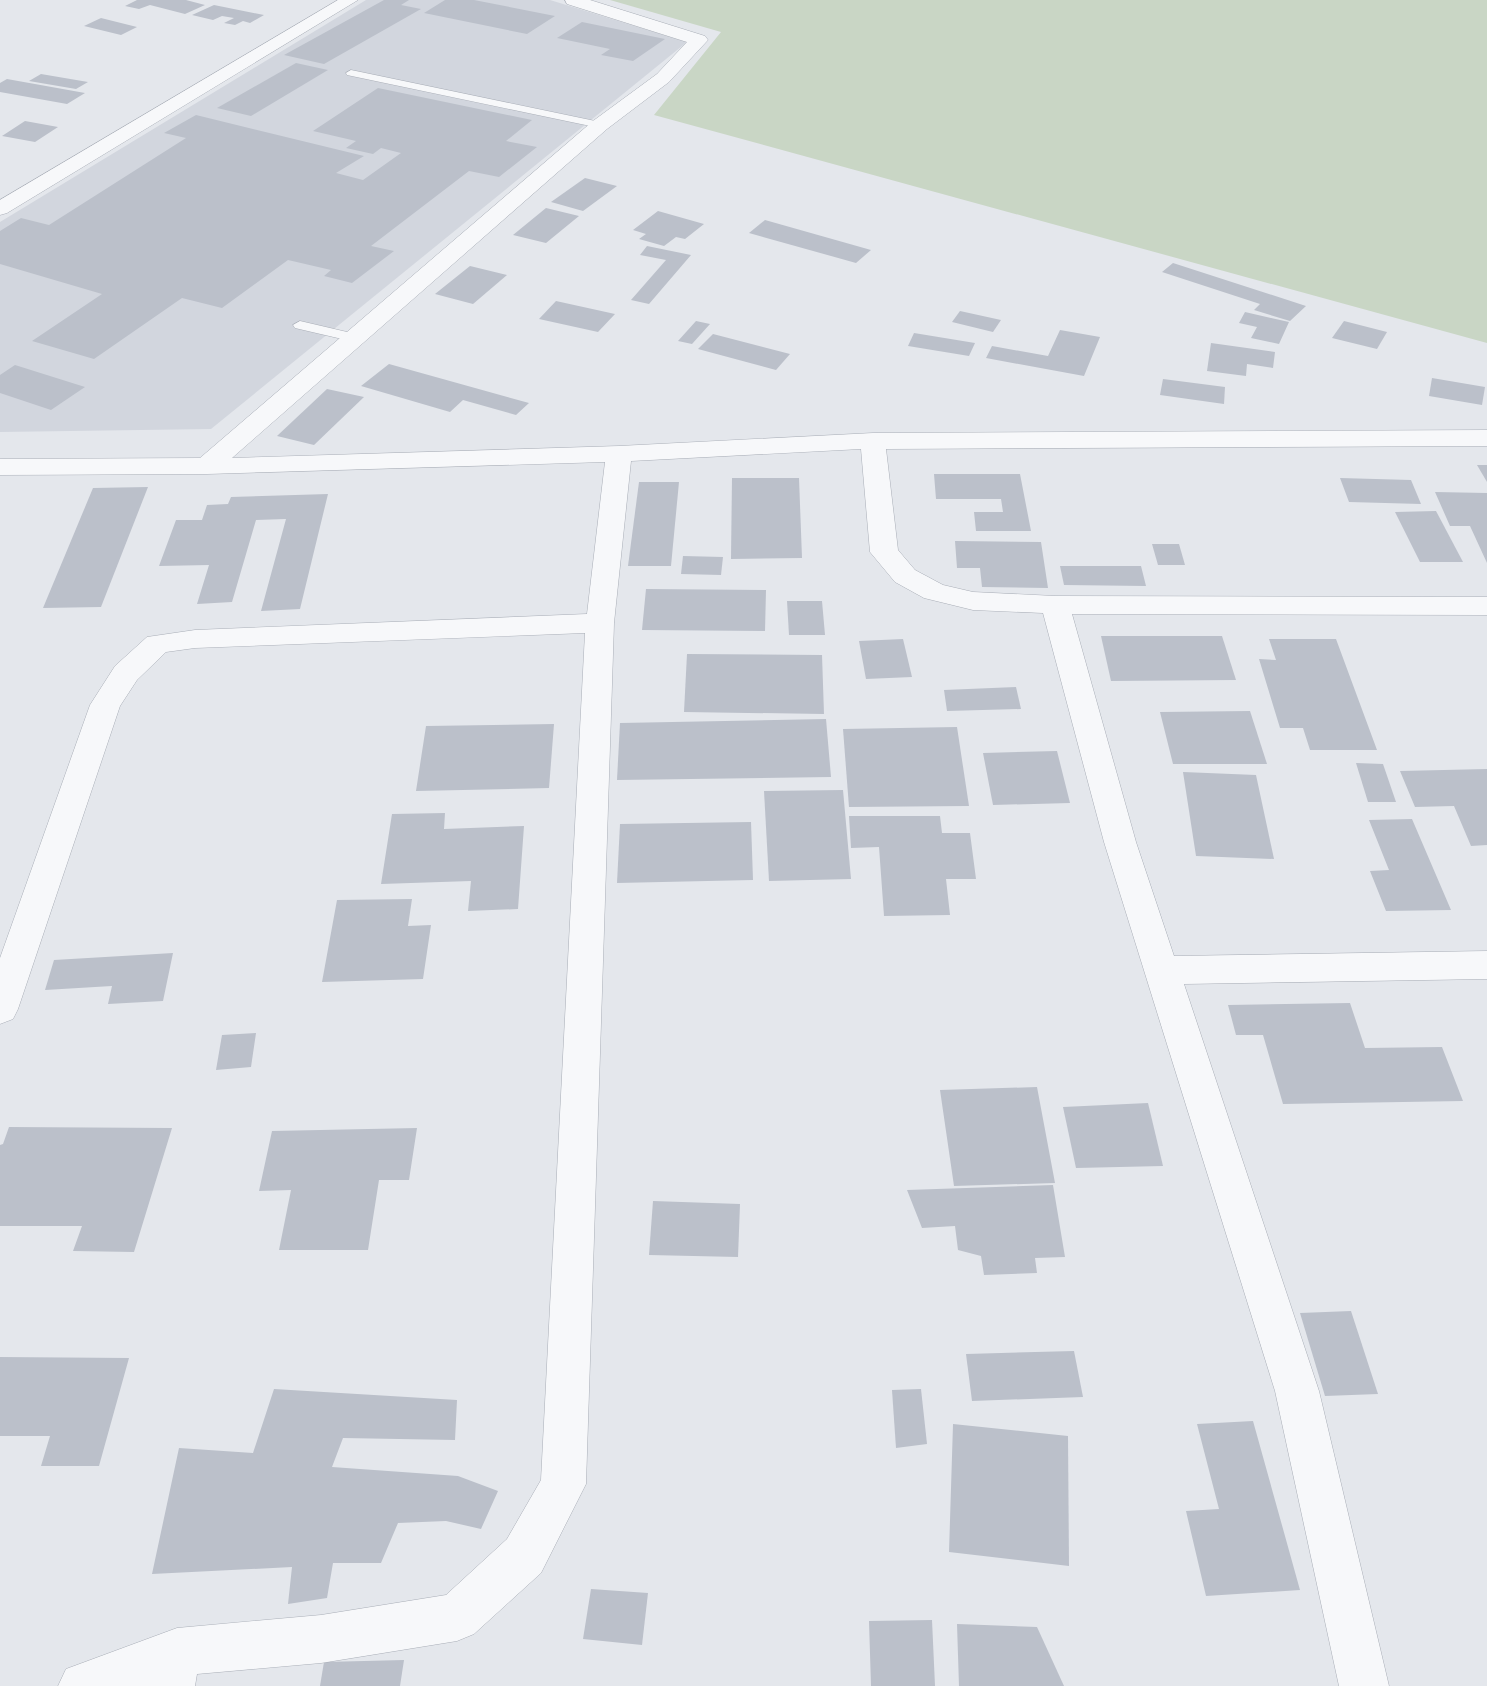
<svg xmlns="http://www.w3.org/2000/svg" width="1487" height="1686" font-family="Quicksand,sans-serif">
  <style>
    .built { fill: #d2d6de }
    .green { fill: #c9d6c5 }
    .building { fill: #bbc0ca }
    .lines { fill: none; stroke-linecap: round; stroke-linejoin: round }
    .lane-casing { stroke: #a9aeb7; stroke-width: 1 }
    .street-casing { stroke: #a9aeb7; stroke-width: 1 }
    .lane { fill: #f7f8fa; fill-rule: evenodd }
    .street { fill: #f7f8fa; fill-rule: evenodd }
  </style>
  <rect width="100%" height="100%" fill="#e4e7ec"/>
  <path class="built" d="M 366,0 L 550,0 L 687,42 L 211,429 L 0,432 L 0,222 Z"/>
  <path class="green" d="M 610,0 L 1487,0 L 1487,343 L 654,115 L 721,32 Z"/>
  <g class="building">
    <path d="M 137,0 L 186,0 L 205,5 L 185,14 L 150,5 L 139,9 L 125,6 Z"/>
    <path d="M 384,0 L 409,0 L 401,5 L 421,9 L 324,64 L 284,55 Z"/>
    <path d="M 445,0 L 474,0 L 555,16 L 527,34 L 424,13 Z"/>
    <path d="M 214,5 L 264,15 L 250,23 L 243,21 L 235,25 L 224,23 L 234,18 L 222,16 L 213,20 L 192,15 Z"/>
    <path d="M 101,18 L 137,27 L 121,35 L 84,26 Z"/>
    <path d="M 582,22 L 665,39 L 633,61 L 601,55 L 610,49 L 557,38 Z"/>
    <path d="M 296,63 L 328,70 L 251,116 L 217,108 Z"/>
    <path d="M 41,74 L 88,82 L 76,89 L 29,81 Z"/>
    <path d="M 7,79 L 85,93 L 67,104 L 0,92 L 0,83 Z"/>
    <path d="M 378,88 L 532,120 L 506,141 L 537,147 L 499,177 L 469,171 L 371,246 L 394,251 L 352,283 L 324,276 L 331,270 L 288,260 L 222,308 L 182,298 L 94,359 L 32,341 L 102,294 L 0,264 L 0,231 L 21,218 L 49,225 L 186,138 L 164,133 L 196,115 L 364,156 L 336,173 L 363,180 L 401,153 L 381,148 L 373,154 L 346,148 L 356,141 L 313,131 Z"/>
    <path d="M 25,121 L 58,127 L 35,142 L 2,136 Z"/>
    <path d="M 585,178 L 617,186 L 583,211 L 551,202 Z"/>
    <path d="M 546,208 L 579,216 L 546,243 L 513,235 Z"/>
    <path d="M 658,211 L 704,224 L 685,239 L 676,237 L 664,246 L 639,239 L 646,234 L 633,230 Z"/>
    <path d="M 765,220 L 871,250 L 856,263 L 749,233 Z"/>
    <path d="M 647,246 L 691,255 L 649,304 L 631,300 L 666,260 L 640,255 Z"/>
    <path d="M 1173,263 L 1306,306 L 1290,321 L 1254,310 L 1260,304 L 1162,272 Z"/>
    <path d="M 470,266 L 507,275 L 473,304 L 435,294 Z"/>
    <path d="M 556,301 L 615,314 L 598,332 L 539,319 Z"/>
    <path d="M 960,311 L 1001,320 L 993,332 L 952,322 Z"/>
    <path d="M 1245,312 L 1289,322 L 1279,344 L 1251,338 L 1257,327 L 1239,323 Z"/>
    <path d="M 696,321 L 710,324 L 692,344 L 678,341 Z"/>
    <path d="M 1344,321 L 1387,332 L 1377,349 L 1332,338 Z"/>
    <path d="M 1060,330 L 1100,337 L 1084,376 L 986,358 L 992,346 L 1048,356 Z"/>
    <path d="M 914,333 L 975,343 L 969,356 L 908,346 Z"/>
    <path d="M 713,334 L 790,354 L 776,370 L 698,349 Z"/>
    <path d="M 1211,343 L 1275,352 L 1273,368 L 1247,364 L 1246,376 L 1207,371 Z"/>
    <path d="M 389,364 L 529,403 L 516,415 L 463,400 L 450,412 L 361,386 Z"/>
    <path d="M 15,365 L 85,387 L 51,410 L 0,393 L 0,375 Z"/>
    <path d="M 1432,378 L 1485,387 L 1482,405 L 1429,396 Z"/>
    <path d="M 1163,379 L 1225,387 L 1224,404 L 1160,395 Z"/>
    <path d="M 327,389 L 364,397 L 314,445 L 277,436 Z"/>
    <path d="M 1477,465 L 1487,465 L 1487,482 Z"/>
    <path d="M 934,474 L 1020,474 L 1031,531 L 976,531 L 974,512 L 1003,512 L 1001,499 L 936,499 Z"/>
    <path d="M 732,478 L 799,478 L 802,558 L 731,559 Z"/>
    <path d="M 1340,478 L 1411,480 L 1421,504 L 1349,502 Z"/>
    <path d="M 639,482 L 679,482 L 671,566 L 628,566 Z"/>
    <path d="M 148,487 L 101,607 L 43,608 L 93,488 Z"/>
    <path d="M 1435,492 L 1487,493 L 1487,563 L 1470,526 L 1450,526 Z"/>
    <path d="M 328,494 L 300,609 L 261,611 L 286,519 L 256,520 L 232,602 L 197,604 L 209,565 L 159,566 L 176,520 L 202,520 L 207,505 L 228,504 L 231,497 Z"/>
    <path d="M 1436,511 L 1463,562 L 1420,562 L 1395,512 Z"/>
    <path d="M 955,541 L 1041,542 L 1048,588 L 982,587 L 980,568 L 957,568 Z"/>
    <path d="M 1152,544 L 1179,544 L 1185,565 L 1158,565 Z"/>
    <path d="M 683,556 L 723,557 L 721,575 L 681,574 Z"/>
    <path d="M 1060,566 L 1141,566 L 1146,586 L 1064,585 Z"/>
    <path d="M 646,589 L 766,590 L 765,631 L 642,630 Z"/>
    <path d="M 787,601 L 822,601 L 825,635 L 789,635 Z"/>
    <path d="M 1101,636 L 1222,636 L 1236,680 L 1111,681 Z"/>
    <path d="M 903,639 L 912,677 L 866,679 L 859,641 Z"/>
    <path d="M 1269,639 L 1336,639 L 1377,750 L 1310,750 L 1303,728 L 1280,728 L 1259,659 L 1276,660 Z"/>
    <path d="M 687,654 L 822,655 L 824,714 L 684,712 Z"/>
    <path d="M 1016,687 L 1021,709 L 947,711 L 944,690 Z"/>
    <path d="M 1250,711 L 1267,764 L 1173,764 L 1160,712 Z"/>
    <path d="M 826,719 L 831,777 L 617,780 L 620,723 Z"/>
    <path d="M 554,724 L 549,788 L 416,791 L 426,726 Z"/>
    <path d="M 957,727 L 969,806 L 849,807 L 843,729 Z"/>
    <path d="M 1057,751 L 1070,803 L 993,805 L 983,753 Z"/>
    <path d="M 1356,763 L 1383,764 L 1396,802 L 1368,802 Z"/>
    <path d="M 1487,769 L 1487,845 L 1471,846 L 1454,806 L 1415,807 L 1400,771 Z"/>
    <path d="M 1183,772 L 1256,775 L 1274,859 L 1196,856 Z"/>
    <path d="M 843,790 L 851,879 L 769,881 L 764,791 Z"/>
    <path d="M 445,813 L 444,829 L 524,826 L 518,909 L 468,911 L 471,881 L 381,884 L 392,814 Z"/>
    <path d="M 849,816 L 940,816 L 942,833 L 970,833 L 976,879 L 946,879 L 950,915 L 884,916 L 879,847 L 851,848 Z"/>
    <path d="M 1412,819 L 1451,910 L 1386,911 L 1370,871 L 1389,870 L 1369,820 Z"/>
    <path d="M 751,822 L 753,880 L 617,883 L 620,824 Z"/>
    <path d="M 412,899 L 408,926 L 431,925 L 423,979 L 322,982 L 337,900 Z"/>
    <path d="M 173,953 L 163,1001 L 108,1004 L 112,986 L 45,990 L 54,960 Z"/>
    <path d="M 1350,1003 L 1365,1048 L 1442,1047 L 1463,1101 L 1283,1104 L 1263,1035 L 1236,1035 L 1228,1005 Z"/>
    <path d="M 256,1033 L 251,1067 L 216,1070 L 222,1035 Z"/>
    <path d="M 1037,1087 L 1055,1183 L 954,1186 L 940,1090 Z"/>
    <path d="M 1148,1103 L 1163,1166 L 1076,1168 L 1063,1107 Z"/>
    <path d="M 9,1127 L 172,1128 L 134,1252 L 73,1251 L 82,1226 L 0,1226 L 0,1145 L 3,1144 Z"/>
    <path d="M 417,1128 L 409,1180 L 379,1180 L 368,1250 L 279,1250 L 291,1190 L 259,1191 L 272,1131 Z"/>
    <path d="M 1053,1185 L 1065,1257 L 1035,1258 L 1037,1273 L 984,1275 L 981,1256 L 958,1250 L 955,1226 L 922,1228 L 907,1190 Z"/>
    <path d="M 653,1201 L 740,1204 L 738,1257 L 649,1255 Z"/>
    <path d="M 1351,1311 L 1378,1394 L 1325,1396 L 1300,1313 Z"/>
    <path d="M 1074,1351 L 1083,1397 L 972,1401 L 966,1354 Z"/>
    <path d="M 0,1357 L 129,1358 L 99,1466 L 41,1466 L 50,1436 L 0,1436 Z"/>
    <path d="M 274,1389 L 457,1400 L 455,1440 L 343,1438 L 332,1467 L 458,1476 L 498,1491 L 481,1529 L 446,1521 L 398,1523 L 381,1563 L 333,1563 L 327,1598 L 288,1604 L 292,1567 L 152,1574 L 179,1448 L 253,1453 Z"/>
    <path d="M 921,1389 L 927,1444 L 896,1448 L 892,1390 Z"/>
    <path d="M 1253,1421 L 1300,1590 L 1206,1596 L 1186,1511 L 1219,1509 L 1197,1424 Z"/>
    <path d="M 953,1424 L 1068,1436 L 1069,1566 L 949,1552 Z"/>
    <path d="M 591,1589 L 648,1593 L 642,1645 L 583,1639 Z"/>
    <path d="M 932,1620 L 935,1686 L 871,1686 L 869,1621 Z"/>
    <path d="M 957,1624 L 1037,1627 L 1064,1686 L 959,1686 Z"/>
    <path d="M 404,1660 L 400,1686 L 320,1686 L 324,1662 Z"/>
  </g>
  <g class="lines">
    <defs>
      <g id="lane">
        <path d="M 351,70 L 600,122 L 606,125 L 600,128 L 347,75 L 346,73 Z"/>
        <path d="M 300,321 L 360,335 L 362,338 L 355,342 L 295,328 L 293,325 Z"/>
      </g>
      <g id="street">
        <path d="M 338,0 L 358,0 L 7,213 L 0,215 L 0,200 Z"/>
        <path d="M 565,0 L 590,0 L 705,36 L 708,40 L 669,82 L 607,129 L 232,458 L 619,446 L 873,433 L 1487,430 L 1487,446 L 886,449 L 898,550 L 915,570 L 943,585 L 973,592 L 1055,596 L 1487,597 L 1487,615 L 1072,614 L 1136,842 L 1174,956 L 1487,951 L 1487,979 L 1184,984 L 1319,1391 L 1389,1686 L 1339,1686 L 1275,1391 L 1104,842 L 1043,613 L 973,610 L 924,598 L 895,582 L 870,552 L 861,449 L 631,461 L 614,623 L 586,1484 L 541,1573 L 474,1634 L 457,1641 L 321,1663 L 197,1674 L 195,1686 L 58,1686 L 66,1669 L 177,1628 L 321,1615 L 446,1595 L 507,1539 L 541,1480 L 585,633 L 195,648 L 166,652 L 137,680 L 120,706 L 18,1009 L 13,1019 L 0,1024 L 0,958 L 90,705 L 115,666 L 147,637 L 195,630 L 587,614 L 605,462 L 207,474 L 0,475 L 0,459 L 200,458 L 593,121 L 657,74 L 687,42 L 567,4 Z"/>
      </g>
    </defs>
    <use href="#lane" class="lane-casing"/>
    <use href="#street" class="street-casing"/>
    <use href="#lane" class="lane"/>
    <use href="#street" class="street"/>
  </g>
</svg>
